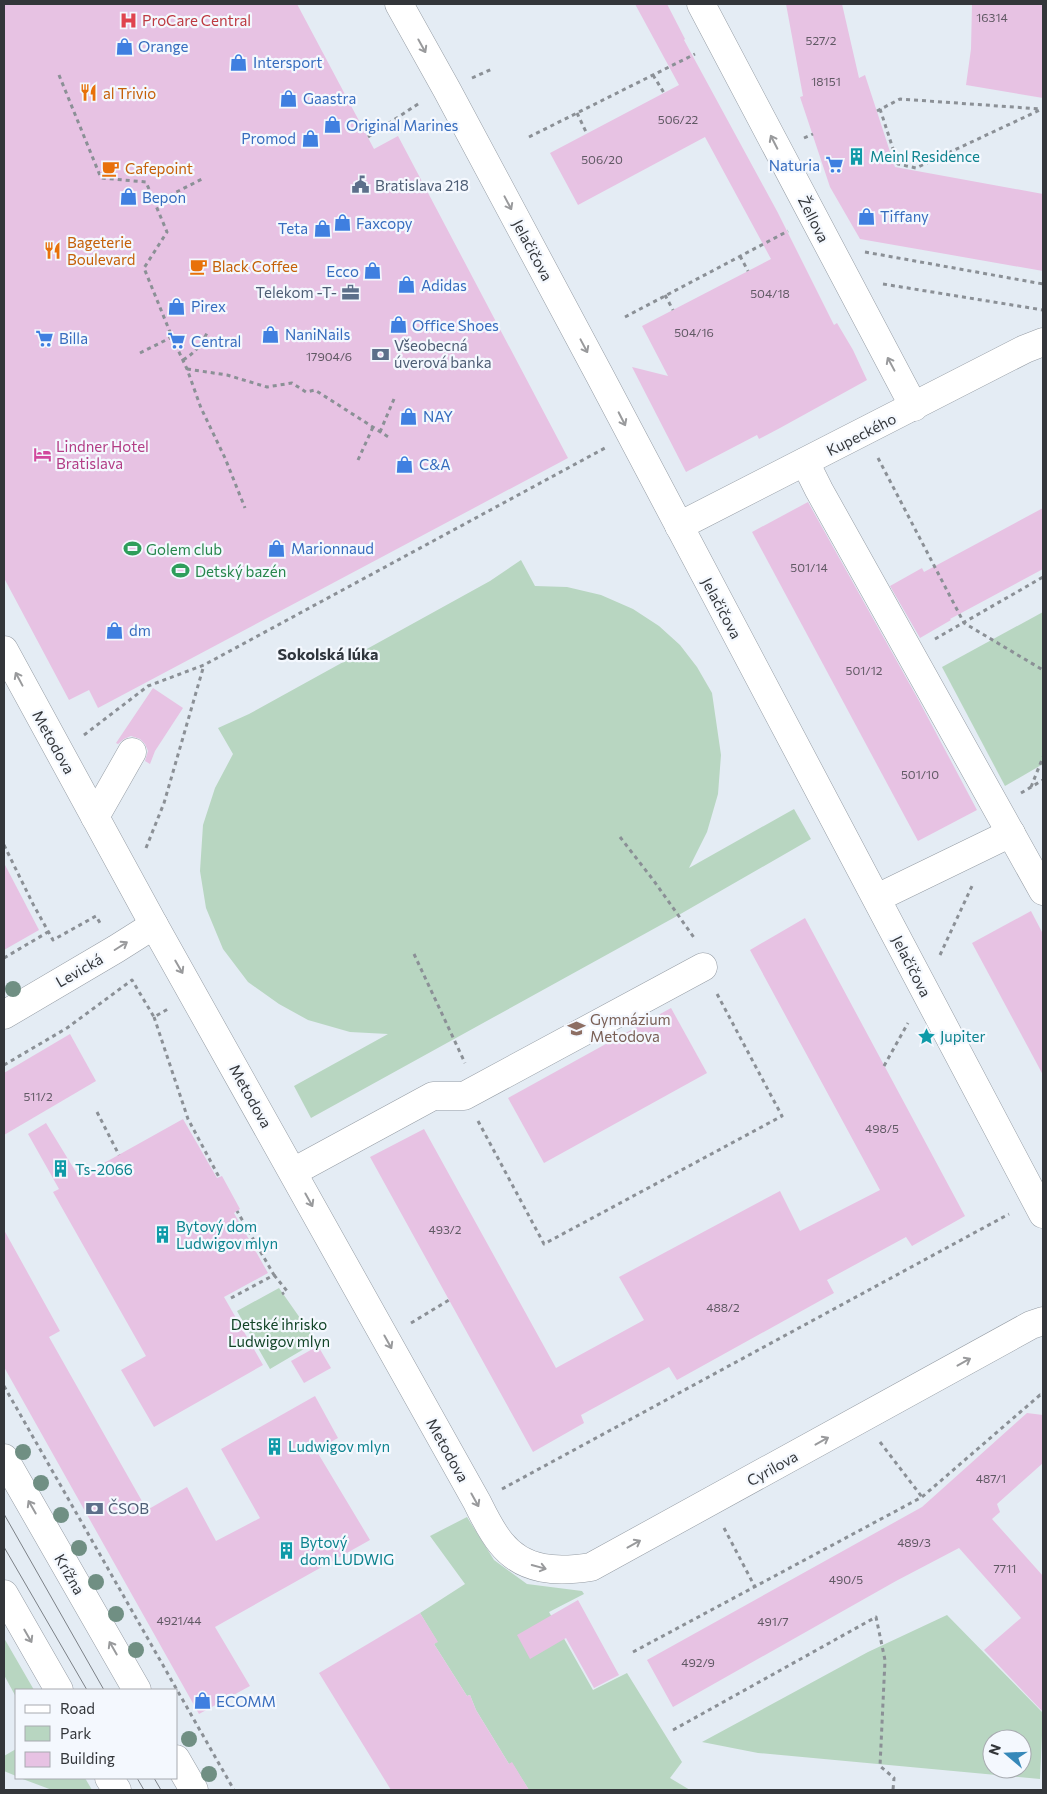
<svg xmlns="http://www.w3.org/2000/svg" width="1047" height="1794" font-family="Commissioner,sans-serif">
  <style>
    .green { fill: #b8d6c1; fill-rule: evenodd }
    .building { fill: #e7c2e3 }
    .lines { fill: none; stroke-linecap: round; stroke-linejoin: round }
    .minor-casing { stroke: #959ca4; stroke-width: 29 }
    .path { stroke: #8b9096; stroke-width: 3; stroke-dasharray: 4 4; stroke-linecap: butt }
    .minor { stroke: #fff; stroke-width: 28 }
    .tram { stroke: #7c8187; stroke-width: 1 }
    .tree { fill: #708f83 }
    .oneway { stroke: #999a9c }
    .labels { text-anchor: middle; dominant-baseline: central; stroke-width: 4.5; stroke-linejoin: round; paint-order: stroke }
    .number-label { font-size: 12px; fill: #605964 }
    .health-label { font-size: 15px; fill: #be3a42; stroke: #f4f8fe; text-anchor: start }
    .shop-label { font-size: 15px; fill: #366cbe; stroke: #f4f8fe; text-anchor: start }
    .food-label { font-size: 15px; fill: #c56008; stroke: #f4f8fe; text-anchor: start }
    .culture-label { font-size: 15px; fill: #0d838f; stroke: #f4f8fe; text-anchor: start }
    .service-label { font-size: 15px; fill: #4e5e75; stroke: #f4f8fe; text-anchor: start }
    .street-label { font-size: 15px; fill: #33363a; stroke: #f4f8fe }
    .hotel-label { font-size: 15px; fill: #b23c85; stroke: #f4f8fe; text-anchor: start }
    .leisure-label { font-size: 15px; fill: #27864d; stroke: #f4f8fe; text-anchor: start }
    .education-label { font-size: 15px; fill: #785e54; stroke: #f4f8fe; text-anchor: start }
    .park-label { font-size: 15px; fill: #114326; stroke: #f4f8fe }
    .neighbourhood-label { font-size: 16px; font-weight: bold; fill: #30363d; stroke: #f4f8fe }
  </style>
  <rect width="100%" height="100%" fill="#e4ecf4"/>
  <g class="green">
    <path d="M 521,560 L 535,586 L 567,587 L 601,595 L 633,609 L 659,626 L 680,645 L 697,667 L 712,693 L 721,755 L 718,794 L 707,832 L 689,868 L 794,809 L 811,839 L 677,916 L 311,1118 L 294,1086 L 388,1034 L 350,1032 L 308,1020 L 279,1004 L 248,982 L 223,949 L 206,908 L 200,871 L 203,825 L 215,788 L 233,754 L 218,728 L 249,714 L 490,581 Z"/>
    <path d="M 1043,612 L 1043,764 L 1005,786 L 942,667 Z"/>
    <path d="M 279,1288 L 314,1338 L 302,1344 L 304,1349 L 270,1369 L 237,1311 Z"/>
    <path d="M 467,1517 L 494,1560 L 527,1584 L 582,1591 L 584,1594 L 549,1612 L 593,1690 L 627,1673 L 682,1762 L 670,1778 L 690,1790 L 529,1790 L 512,1763 L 509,1764 L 476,1710 L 470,1695 L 467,1696 L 434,1644 L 437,1641 L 420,1613 L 465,1584 L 430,1536 Z"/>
    <path d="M 947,1615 L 1043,1713 L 1040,1779 L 758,1753 L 702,1742 L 868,1652 ZM 992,1739 L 1022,1739 L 1022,1769 L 992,1769 Z"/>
    <path d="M 4,1638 L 34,1690 L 16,1690 L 16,1697 L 4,1675 Z"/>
    <path d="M 16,1749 L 16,1776 L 4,1771 L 4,1756 Z"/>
    <path d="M 20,1778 L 85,1778 L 92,1790 L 52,1790 Z"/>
  </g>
  <g class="building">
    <path d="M 4,4 L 297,4 L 374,149 L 398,136 L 568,458 L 98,708 L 89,690 L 69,700 L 4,578 Z"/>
    <path d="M 635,4 L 667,4 L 685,39 L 684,40 L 778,213 L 834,325 L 837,323 L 853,350 L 867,380 L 780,428 L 759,439 L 757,435 L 686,472 L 632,367 L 668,376 L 642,326 L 771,259 L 705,137 L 578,205 L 550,153 L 679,85 Z"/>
    <path d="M 786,4 L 842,4 L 859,78 L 865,75 L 895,167 L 1043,194 L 1043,271 L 860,239 L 830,187 L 800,97 L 803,96 Z"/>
    <path d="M 972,4 L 1043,4 L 1043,98 L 966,85 L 971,49 Z"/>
    <path d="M 808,502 L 918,699 L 977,810 L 918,841 L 752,532 Z"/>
    <path d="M 1043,508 L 1043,569 L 950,619 L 951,620 L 920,638 L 890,586 L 922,568 L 924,572 Z"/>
    <path d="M 153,688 L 183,708 L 155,751 L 150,764 L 145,761 L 148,751 L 145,744 L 140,739 L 131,736 L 124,739 L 118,744 L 116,743 Z"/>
    <path d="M 4,863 L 39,930 L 4,950 Z"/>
    <path d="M 1031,911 L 1043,934 L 1043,1075 L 972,943 Z"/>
    <path d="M 805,918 L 965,1216 L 912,1246 L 906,1237 L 827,1280 L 834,1293 L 677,1380 L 669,1367 L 581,1415 L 584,1423 L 533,1452 L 370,1157 L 424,1129 L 556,1368 L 644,1320 L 619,1277 L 780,1191 L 800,1231 L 880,1190 L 750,950 Z"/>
    <path d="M 671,1008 L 707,1073 L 544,1163 L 508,1098 Z"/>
    <path d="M 70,1034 L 96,1081 L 4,1135 L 4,1073 Z"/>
    <path d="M 183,1119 L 217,1178 L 222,1176 L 240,1209 L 234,1213 L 268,1273 L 224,1297 L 263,1365 L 154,1427 L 121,1370 L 146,1356 L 53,1192 L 59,1189 L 28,1134 L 46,1123 L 79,1177 Z"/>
    <path d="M 4,1230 L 60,1331 L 49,1337 L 147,1510 L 187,1487 L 216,1541 L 260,1518 L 221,1449 L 315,1396 L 338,1438 L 316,1450 L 370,1540 L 215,1627 L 250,1686 L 199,1714 L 4,1367 Z"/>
    <path d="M 318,1346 L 331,1368 L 304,1383 L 291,1361 Z"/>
    <path d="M 1027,1413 L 1043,1415 L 1043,1463 L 997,1504 L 1000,1512 L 992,1519 L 1043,1576 L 1043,1712 L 984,1650 L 1021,1618 L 959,1548 L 896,1581 L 673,1707 L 647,1660 L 922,1507 Z"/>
    <path d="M 578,1600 L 619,1675 L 594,1688 L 566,1638 L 530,1659 L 517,1635 Z"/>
    <path d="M 420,1613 L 438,1642 L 434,1644 L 467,1696 L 470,1695 L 476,1710 L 509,1764 L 512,1762 L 529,1790 L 391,1790 L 319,1673 Z"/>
  </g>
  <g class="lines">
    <defs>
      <g id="minor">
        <path d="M 399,4 L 447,90 L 600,376 L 1043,1214"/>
        <path d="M 701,4 L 914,407"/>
        <path d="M 805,462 L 819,490 L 1043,891"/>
        <path d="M 679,526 L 1025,349 L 1043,342"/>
        <path d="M 4,650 L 154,925 L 477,1502 C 484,1516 491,1531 501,1543 C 524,1572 558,1572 591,1567 L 1031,1325 L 1043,1321"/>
        <path d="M 95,817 L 132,752"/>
        <path d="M 877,898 L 1011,833"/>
        <path d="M 4,1015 L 116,949 L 154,925"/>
        <path d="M 293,1172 L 433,1096 L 464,1096 L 703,967"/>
        <path d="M 4,1458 L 137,1690"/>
        <path d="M 4,1594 L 59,1690"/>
        <path d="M 176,1759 L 194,1790"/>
        <path d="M 109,1778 L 117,1790"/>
      </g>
    </defs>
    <use href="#minor" class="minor-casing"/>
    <g class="path">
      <path d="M 59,75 L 101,178 L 146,182 L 167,232 L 144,268 L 172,337 L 187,369 L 201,408 L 225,458 L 245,508"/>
      <path d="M 653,75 L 664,93"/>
      <path d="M 472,78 L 492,69"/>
      <path d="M 880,109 L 898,164 L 916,168 L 1042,109"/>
      <path d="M 877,111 L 900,99 L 1041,109"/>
      <path d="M 577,113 L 587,134"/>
      <path d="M 368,137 L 421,102"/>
      <path d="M 529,137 L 695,54"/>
      <path d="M 804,138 L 813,134"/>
      <path d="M 155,203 L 202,179"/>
      <path d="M 865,252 L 1043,284"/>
      <path d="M 740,256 L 748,271"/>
      <path d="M 883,284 L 1043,310"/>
      <path d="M 665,295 L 673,310"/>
      <path d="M 625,317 L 788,231"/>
      <path d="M 140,353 L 172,337"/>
      <path d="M 183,360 C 195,353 200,346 207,333"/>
      <path d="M 187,369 L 227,375 L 267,387 L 292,383 L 306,392 L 315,390 L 390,438"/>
      <path d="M 380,432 L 394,399"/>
      <path d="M 878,458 L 964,623 L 1043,670"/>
      <path d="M 358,460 L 373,427"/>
      <path d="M 935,639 L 1043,577"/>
      <path d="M 84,735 L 148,686 L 204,665 L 605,448"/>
      <path d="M 1031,787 L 1043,757"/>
      <path d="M 1021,793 L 1043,780"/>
      <path d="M 620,837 L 654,881 L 695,939"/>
      <path d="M 4,845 L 33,904 L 53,940 L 96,916 L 100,923"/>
      <path d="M 146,848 L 164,803 L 204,665"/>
      <path d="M 414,954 L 465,1063"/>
      <path d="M 940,955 L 972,886"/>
      <path d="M 4,958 L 48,932"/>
      <path d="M 154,1017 L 188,1119 L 219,1177"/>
      <path d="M 4,1065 L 67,1028 L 132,980 L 154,1017 L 168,1009"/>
      <path d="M 884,1066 L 908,1023"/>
      <path d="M 97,1112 L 119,1155"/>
      <path d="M 478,1121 L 544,1244 L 782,1116 L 716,992"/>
      <path d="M 274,1275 L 287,1291 L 282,1294"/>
      <path d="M 231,1298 L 274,1275 L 237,1211"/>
      <path d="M 411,1323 L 449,1300"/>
      <path d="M 4,1386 L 234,1790"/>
      <path d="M 880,1442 L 922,1497"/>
      <path d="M 502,1489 L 1009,1214"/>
      <path d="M 724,1528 L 755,1587"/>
      <path d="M 633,1652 L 922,1497 L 1040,1395 L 1043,1396"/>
      <path d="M 673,1730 L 876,1617 L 885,1660 L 880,1766 L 894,1778 L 893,1790"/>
    </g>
    <use href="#minor" class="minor"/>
    <g class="tram">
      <path d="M 4,1514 L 104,1690"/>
      <path d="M 4,1547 L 87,1690"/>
      <path d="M 137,1778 L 144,1790"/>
      <path d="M 154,1778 L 161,1790"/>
    </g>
  </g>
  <g class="tree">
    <circle cx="13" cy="989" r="8"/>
    <circle cx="23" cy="1452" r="8"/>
    <circle cx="41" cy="1483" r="8"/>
    <circle cx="61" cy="1515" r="8"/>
    <circle cx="79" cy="1548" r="8"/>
    <circle cx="96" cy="1582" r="8"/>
    <circle cx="116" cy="1614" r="8"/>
    <circle cx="136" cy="1650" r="8"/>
    <circle cx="189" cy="1739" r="8"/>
    <circle cx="209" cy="1774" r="8"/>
  </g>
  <defs><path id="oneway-shaft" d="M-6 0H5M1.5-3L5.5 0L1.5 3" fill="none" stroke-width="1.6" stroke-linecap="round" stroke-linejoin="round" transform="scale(1.25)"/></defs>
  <g class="oneway">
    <use href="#oneway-shaft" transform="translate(422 46) rotate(61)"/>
    <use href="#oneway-shaft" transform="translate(774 142) rotate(-117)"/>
    <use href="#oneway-shaft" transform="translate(508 203) rotate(62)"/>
    <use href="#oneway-shaft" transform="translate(584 346) rotate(62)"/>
    <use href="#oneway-shaft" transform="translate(891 364) rotate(-118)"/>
    <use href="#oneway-shaft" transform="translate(622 419) rotate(63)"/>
    <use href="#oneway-shaft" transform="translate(19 679) rotate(-118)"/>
    <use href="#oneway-shaft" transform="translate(121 946) rotate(-32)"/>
    <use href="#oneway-shaft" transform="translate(179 967) rotate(60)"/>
    <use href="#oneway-shaft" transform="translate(309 1200) rotate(61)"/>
    <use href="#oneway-shaft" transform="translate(388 1342) rotate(61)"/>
    <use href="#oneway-shaft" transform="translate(964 1362) rotate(-29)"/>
    <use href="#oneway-shaft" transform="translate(822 1441) rotate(-29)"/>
    <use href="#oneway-shaft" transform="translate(475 1500) rotate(61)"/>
    <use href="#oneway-shaft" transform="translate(32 1507) rotate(-120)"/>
    <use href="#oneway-shaft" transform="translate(634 1544) rotate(-29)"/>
    <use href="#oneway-shaft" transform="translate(539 1567) rotate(15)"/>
    <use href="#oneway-shaft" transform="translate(28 1636) rotate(60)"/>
    <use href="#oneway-shaft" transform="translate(113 1648) rotate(-120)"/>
  </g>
  <defs>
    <symbol id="hospital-bare" viewBox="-9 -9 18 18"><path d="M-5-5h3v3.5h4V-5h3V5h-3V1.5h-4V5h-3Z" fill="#e0444e" stroke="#f4f8fe" stroke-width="2.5" paint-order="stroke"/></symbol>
    <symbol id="shop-bare" viewBox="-9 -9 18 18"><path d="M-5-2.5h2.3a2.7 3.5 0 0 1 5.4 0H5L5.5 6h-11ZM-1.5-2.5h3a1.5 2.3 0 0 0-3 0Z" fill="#3f7fe0" stroke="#f4f8fe" stroke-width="2.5" paint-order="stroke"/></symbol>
    <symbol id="restaurant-bare" viewBox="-9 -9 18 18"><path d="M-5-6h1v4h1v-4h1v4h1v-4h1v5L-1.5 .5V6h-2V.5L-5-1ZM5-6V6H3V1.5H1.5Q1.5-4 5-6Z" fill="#e8710a" stroke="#f4f8fe" stroke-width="2.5" paint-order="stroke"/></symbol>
    <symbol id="building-bare" viewBox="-9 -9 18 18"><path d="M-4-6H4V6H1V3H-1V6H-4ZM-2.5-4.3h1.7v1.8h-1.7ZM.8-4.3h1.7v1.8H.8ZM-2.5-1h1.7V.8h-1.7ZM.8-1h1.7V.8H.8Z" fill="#0f9aa8" stroke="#f4f8fe" stroke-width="2.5" paint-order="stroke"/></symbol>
    <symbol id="supermarket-bare" viewBox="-9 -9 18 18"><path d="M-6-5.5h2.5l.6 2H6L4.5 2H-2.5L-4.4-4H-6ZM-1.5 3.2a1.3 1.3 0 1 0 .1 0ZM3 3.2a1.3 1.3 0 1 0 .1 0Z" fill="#3f7fe0" stroke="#f4f8fe" stroke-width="2.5" paint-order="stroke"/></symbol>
    <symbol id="cafe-bare" viewBox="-9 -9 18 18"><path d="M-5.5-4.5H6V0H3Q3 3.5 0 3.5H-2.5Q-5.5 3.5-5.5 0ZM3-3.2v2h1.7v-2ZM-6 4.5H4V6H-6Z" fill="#e8710a" stroke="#f4f8fe" stroke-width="2.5" paint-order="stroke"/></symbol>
    <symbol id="civic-bare" viewBox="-9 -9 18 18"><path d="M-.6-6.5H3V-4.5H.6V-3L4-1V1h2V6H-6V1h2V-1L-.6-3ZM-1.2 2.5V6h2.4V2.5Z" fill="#5c6f8a" stroke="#f4f8fe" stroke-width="2.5" paint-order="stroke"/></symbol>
    <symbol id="office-bare" viewBox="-9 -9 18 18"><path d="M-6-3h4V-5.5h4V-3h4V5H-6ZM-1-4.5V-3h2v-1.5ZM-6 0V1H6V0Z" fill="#5c6f8a" stroke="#f4f8fe" stroke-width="2.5" paint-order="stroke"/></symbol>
    <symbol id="bank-bare" viewBox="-9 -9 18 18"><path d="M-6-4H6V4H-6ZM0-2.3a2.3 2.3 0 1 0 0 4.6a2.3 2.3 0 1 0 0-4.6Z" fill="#5c6f8a" stroke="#f4f8fe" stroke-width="2.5" paint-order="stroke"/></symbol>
    <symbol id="hotel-bare" viewBox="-9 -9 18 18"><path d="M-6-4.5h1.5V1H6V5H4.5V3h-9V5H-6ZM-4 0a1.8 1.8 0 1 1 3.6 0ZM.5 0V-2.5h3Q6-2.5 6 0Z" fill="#d1479c" stroke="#f4f8fe" stroke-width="2.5" paint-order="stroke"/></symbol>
    <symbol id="stadium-bare" viewBox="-9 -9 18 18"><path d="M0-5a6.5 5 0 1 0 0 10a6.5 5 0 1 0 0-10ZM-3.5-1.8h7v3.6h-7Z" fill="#2e9e5b" stroke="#f4f8fe" stroke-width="2.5" paint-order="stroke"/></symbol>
    <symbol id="school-bare" viewBox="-9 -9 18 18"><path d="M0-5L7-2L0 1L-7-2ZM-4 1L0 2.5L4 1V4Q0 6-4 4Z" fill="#8d6e63" stroke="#f4f8fe" stroke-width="2.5" paint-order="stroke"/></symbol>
    <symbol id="sight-bare" viewBox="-9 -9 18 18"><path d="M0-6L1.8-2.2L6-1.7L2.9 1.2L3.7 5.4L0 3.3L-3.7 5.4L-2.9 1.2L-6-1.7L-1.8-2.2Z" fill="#0f9aa8" stroke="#f4f8fe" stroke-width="2.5" paint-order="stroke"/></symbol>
  </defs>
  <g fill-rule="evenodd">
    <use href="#hospital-bare" x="116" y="8" width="25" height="25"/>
    <use href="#shop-bare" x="112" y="34" width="25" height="25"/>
    <use href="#shop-bare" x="226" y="50" width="25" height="25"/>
    <use href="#restaurant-bare" x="76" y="80" width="25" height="25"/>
    <use href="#shop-bare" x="276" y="86" width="25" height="25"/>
    <use href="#shop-bare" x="320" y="112" width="25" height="25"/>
    <use href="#shop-bare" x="298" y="126" width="25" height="25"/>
    <use href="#building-bare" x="844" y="144" width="25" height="25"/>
    <use href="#supermarket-bare" x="822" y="152" width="25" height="25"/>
    <use href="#cafe-bare" x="98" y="156" width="25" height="25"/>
    <use href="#civic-bare" x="348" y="172" width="25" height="25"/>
    <use href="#shop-bare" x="116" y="184" width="25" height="25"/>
    <use href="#shop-bare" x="854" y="204" width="25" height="25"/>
    <use href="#shop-bare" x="330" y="210" width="25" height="25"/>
    <use href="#shop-bare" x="310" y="216" width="25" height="25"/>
    <use href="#restaurant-bare" x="40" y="238" width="25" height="25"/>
    <use href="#cafe-bare" x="186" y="254" width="25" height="25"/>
    <use href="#shop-bare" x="360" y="258" width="25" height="25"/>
    <use href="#shop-bare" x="394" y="272" width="25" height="25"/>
    <use href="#office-bare" x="338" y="280" width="25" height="25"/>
    <use href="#shop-bare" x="164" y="294" width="25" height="25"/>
    <use href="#shop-bare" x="386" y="312" width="25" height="25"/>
    <use href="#shop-bare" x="258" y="322" width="25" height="25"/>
    <use href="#supermarket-bare" x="32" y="326" width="25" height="25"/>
    <use href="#supermarket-bare" x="164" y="328" width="25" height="25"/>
    <use href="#bank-bare" x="368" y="342" width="25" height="25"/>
    <use href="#shop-bare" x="396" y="404" width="25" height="25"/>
    <use href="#hotel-bare" x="30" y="442" width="25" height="25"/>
    <use href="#shop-bare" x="392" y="452" width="25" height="25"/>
    <use href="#shop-bare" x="264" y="536" width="25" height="25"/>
    <use href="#stadium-bare" x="120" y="536" width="25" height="25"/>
    <use href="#stadium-bare" x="168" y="558" width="25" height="25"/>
    <use href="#shop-bare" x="102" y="618" width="25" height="25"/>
    <use href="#school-bare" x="564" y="1016" width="25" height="25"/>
    <use href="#sight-bare" x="914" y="1024" width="25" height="25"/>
    <use href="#building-bare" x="48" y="1156" width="25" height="25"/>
    <use href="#building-bare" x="150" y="1222" width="25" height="25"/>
    <use href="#building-bare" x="262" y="1434" width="25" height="25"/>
    <use href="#bank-bare" x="82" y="1496" width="25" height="25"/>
    <use href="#building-bare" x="274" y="1538" width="25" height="25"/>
    <use href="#shop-bare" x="190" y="1688" width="25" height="25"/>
  </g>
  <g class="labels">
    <g class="number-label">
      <text x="992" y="17">16314</text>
      <text x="821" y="40">527/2</text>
      <text x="826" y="81">18151</text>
      <text x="678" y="119">506/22</text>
      <text x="602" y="159">506/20</text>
      <text x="770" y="293">504/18</text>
      <text x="694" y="332">504/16</text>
      <text x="329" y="356">17904/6</text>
      <text x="809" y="567">501/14</text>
      <text x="864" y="670">501/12</text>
      <text x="920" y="774">501/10</text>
      <text x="38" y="1096">511/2</text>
      <text x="882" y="1128">498/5</text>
      <text x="445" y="1229">493/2</text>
      <text x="723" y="1307">488/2</text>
      <text x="991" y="1478">487/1</text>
      <text x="914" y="1542">489/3</text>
      <text x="1005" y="1568">7711</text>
      <text x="846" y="1579">490/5</text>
      <text x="179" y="1620">4921/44</text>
      <text x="773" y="1621">491/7</text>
      <text x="698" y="1662">492/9</text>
    </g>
    <g class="health-label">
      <text x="142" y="20">ProCare Central</text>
    </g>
    <g class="shop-label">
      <text x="138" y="46">Orange</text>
      <text x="253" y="62">Intersport</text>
      <text x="303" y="98">Gaastra</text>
      <text x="346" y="125">Original Marines</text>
      <text x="296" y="138" text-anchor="end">Promod</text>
      <text x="820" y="165" text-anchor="end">Naturia</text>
      <text x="142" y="197">Bepon</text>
      <text x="880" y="216">Tiffany</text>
      <text x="356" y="223">Faxcopy</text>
      <text x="308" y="228" text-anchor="end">Teta</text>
      <text x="359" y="271" text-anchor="end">Ecco</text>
      <text x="421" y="285">Adidas</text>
      <text x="191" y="306">Pirex</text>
      <text x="412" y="325">Office Shoes</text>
      <text x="285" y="334">NaniNails</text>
      <text x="59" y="338">Billa</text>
      <text x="191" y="341">Central</text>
      <text x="423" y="416">NAY</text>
      <text x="419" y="464">C&amp;A</text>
      <text x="291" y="548">Marionnaud</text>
      <text x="129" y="630">dm</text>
      <text x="216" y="1701">ECOMM</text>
    </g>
    <g class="food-label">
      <text x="103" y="93">al Trivio</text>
      <text x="125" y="168">Cafepoint</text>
      <text x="67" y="242">Bageterie<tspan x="67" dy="17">Boulevard</tspan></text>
      <text x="212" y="266">Black Coffee</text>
    </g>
    <g class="culture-label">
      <text x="870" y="156">Meinl Residence</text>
      <text x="940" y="1036">Jupiter</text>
      <text x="75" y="1169">Ts-2066</text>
      <text x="176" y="1226">Bytový dom<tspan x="176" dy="17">Ludwigov mlyn</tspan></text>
      <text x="288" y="1446">Ludwigov mlyn</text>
      <text x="300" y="1542">Bytový<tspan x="300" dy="17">dom LUDWIG</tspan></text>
    </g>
    <g class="service-label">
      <text x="375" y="185">Bratislava 218</text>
      <text x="337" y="292" text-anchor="end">Telekom -T-</text>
      <text x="394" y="345">Všeobecná<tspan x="394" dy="17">úverová banka</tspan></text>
      <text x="108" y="1508">ČSOB</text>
    </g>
    <g class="street-label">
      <text transform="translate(814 219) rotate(63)">Žellova</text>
      <text transform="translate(533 250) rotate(62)">Jelačičova</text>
      <text transform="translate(861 434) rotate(-27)">Kupeckého</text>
      <text transform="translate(722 608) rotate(62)">Jelačičova</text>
      <text transform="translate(54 742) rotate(61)">Metodova</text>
      <text transform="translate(912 966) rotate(63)">Jelačičova</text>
      <text transform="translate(79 970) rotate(-30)">Levická</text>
      <text transform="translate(251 1096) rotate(61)">Metodova</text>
      <text transform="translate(448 1450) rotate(61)">Metodova</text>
      <text transform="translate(772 1468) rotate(-29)">Cyrilova</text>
      <text transform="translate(70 1574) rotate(60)">Krížna</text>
    </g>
    <g class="hotel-label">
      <text x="56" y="446">Lindner Hotel<tspan x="56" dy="17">Bratislava</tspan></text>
    </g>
    <g class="leisure-label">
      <text x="146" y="549">Golem club</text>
      <text x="195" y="571">Detský bazén</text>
    </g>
    <g class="education-label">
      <text x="590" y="1019">Gymnázium<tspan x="590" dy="17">Metodova</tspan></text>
    </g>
    <g class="park-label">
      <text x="279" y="1324">Detské ihrisko<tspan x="279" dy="17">Ludwigov mlyn</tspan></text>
    </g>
    <g class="neighbourhood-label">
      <text x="328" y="653">Sokolská lúka</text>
    </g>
  </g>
  <rect width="1047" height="1794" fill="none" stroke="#33363a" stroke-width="10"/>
  <rect x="15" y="1689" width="162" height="90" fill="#f4f8fe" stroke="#a7aab0"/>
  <rect x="25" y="1705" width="25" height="8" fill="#ffffff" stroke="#a7aab0"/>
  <text x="60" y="1714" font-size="15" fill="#33363a">Road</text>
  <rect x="25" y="1726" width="25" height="15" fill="#b8d6c1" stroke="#a7aab0"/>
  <text x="60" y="1739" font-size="15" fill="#33363a">Park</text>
  <rect x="25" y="1752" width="25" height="15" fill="#e7c2e3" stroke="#a7aab0"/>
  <text x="60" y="1764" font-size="15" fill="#33363a">Building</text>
  <g transform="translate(1007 1754) rotate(289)"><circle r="24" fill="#f4f8fe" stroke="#a7aab0"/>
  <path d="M0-4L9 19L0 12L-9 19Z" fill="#3688b9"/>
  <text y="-8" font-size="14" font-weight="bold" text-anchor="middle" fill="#33363a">N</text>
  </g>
</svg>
